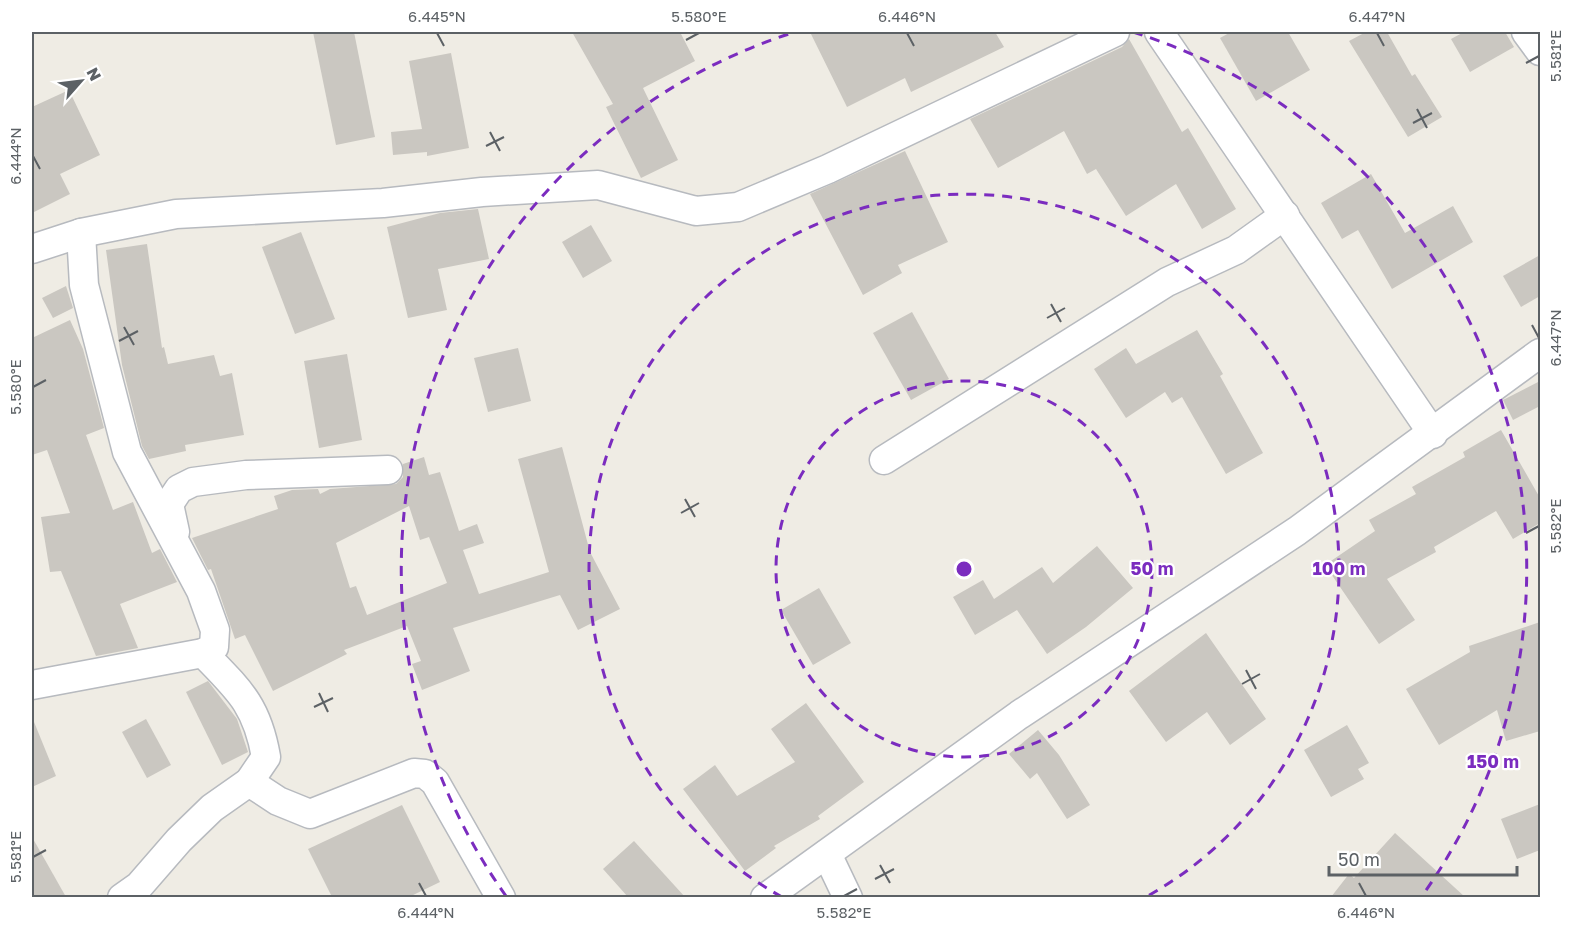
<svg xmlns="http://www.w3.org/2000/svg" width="1572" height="929" font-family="'Golos Text',sans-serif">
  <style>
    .building { fill: #cac7c1; fill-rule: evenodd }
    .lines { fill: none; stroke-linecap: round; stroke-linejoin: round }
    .minor-casing { stroke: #b7babf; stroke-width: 31 }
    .minor { stroke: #fff; stroke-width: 28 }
    .ticks { fill: none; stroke: #5c6165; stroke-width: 2 }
    .ring { fill: none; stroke: #7b2cbf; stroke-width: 3; stroke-dasharray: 10 8 }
    .centre { fill: #7b2cbf; stroke: #fff; stroke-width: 3 }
    .ring-label { font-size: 18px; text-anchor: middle; font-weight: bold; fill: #7b2cbf; stroke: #fff; stroke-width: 4.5; stroke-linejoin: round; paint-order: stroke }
    .neatline { fill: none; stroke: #5c6165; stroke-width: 2 }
    .ticks-label { font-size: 15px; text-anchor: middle; fill: #5c6165 }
  </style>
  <rect width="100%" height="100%" fill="#efece4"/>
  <g class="building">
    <path d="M 313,32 L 354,32 L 375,137 L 336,145 Z"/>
    <path d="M 572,32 L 680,32 L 695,61 L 643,88 L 678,160 L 641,178 L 606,107 L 613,104 Z"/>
    <path d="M 810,32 L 995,32 L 1004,47 L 911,92 L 905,78 L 847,107 Z"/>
    <path d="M 1231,32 L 1288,32 L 1310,70 L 1256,101 L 1220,38 Z"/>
    <path d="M 1366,32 L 1387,32 L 1412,76 L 1415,74 L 1442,117 L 1408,137 L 1349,41 Z"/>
    <path d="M 1464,32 L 1505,32 L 1514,47 L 1470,72 L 1451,39 Z"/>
    <path d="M 1129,39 L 1182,132 L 1188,128 L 1236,209 L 1202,229 L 1176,184 L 1126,216 L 1096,169 L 1087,174 L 1064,131 L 998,168 L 970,119 L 1122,47 Z"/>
    <path d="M 451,53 L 469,148 L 427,156 L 427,152 L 393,155 L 391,132 L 422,129 L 409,61 Z"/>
    <path d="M 69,90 L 100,155 L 60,174 L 70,194 L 32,213 L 32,107 Z"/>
    <path d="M 905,151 L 948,242 L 898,265 L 902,273 L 863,295 L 810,194 Z"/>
    <path d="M 1371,174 L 1405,233 L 1453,206 L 1473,242 L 1392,289 L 1358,230 L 1342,239 L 1321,203 Z"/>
    <path d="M 478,209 L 489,259 L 438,269 L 447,310 L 408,318 L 387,227 L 440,213 Z"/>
    <path d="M 591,225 L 612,261 L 583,278 L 562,242 Z"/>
    <path d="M 301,232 L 335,319 L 295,334 L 262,247 Z"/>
    <path d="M 147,244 L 162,348 L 164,347 L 168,364 L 214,355 L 220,376 L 232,373 L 244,435 L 185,445 L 186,451 L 149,459 L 142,446 L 122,365 L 106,250 Z"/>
    <path d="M 1540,255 L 1540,296 L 1521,307 L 1503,276 Z"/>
    <path d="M 66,286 L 73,308 L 53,318 L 42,298 Z"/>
    <path d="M 912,312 L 949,379 L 911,400 L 873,333 Z"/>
    <path d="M 70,320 L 83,349 L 104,428 L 86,435 L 113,510 L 133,502 L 152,553 L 160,549 L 177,582 L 120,604 L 138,648 L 96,656 L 61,571 L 50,572 L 41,517 L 70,513 L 47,450 L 32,455 L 32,338 Z"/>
    <path d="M 1197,330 L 1223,374 L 1220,376 L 1263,453 L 1226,474 L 1182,397 L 1172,403 L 1165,392 L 1126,418 L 1094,369 L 1126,348 L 1136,364 Z"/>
    <path d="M 518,348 L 531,401 L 488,412 L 474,358 Z"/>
    <path d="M 347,354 L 362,440 L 319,448 L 304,361 Z"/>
    <path d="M 1540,381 L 1540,406 L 1513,420 L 1503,400 Z"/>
    <path d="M 1501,430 L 1540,498 L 1540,523 L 1513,539 L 1496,511 L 1434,547 L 1436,552 L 1387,579 L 1415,620 L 1379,644 L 1325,565 L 1375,531 L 1369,520 L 1416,494 L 1412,487 L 1465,457 L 1463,452 Z"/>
    <path d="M 562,447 L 590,552 L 620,609 L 578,630 L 560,595 L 453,628 L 470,671 L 422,690 L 412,664 L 421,661 L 407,626 L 344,650 L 347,654 L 273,691 L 245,635 L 235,639 L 211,569 L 208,570 L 192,538 L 278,509 L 274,496 L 292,490 L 318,489 L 320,494 L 330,489 L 396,484 L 403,477 L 403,464 L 424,457 L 429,475 L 440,472 L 459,531 L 477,524 L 484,543 L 463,550 L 479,594 L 549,572 L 518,459 ZM 409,506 L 420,540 L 429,537 L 447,583 L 367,615 L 356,586 L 350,588 L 336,543 Z"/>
    <path d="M 1097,546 L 1133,588 L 1086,627 L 1047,654 L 1017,610 L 975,635 L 953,597 L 983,580 L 994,599 L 1042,567 L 1053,583 Z"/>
    <path d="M 819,588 L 851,643 L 813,665 L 781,610 Z"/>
    <path d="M 1540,622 L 1540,731 L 1506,741 L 1497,710 L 1439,745 L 1406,689 L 1470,652 L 1469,646 Z"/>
    <path d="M 1206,633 L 1266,719 L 1230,745 L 1207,712 L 1166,742 L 1129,691 Z"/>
    <path d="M 208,681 L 237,719 L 248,752 L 222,765 L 186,692 Z"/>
    <path d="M 806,703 L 864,782 L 818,816 L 820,819 L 774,846 L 776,848 L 745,871 L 683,789 L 715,765 L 737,796 L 795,762 L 771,729 Z"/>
    <path d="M 32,717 L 56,776 L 32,787 Z"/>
    <path d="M 146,719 L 171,765 L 147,778 L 122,732 Z"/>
    <path d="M 1347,725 L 1369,763 L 1358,769 L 1364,779 L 1331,797 L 1304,750 Z"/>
    <path d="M 1038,730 L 1059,755 L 1090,805 L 1067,819 L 1037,773 L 1030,779 L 1009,754 Z"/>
    <path d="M 1540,804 L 1540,850 L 1517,859 L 1501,819 Z"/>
    <path d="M 402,805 L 440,882 L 409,897 L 332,897 L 308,849 Z"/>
    <path d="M 1395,833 L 1465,897 L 1331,897 L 1349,874 L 1354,878 Z"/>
    <path d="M 32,837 L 66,897 L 32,897 Z"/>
    <path d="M 634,841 L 685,897 L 628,897 L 603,869 Z"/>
  </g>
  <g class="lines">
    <defs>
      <g id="minor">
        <path d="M 1159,32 L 1433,434"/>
        <path d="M 1526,32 L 1540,51"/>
        <path d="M 32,249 L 81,233 L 176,214 L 383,203 L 482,192 L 598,185 L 696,211 L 738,207 L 828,169 L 1115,32"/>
        <path d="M 884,460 L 1167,282 L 1236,250 L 1285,215"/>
        <path d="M 175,532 L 169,504 L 179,489 L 193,482 L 246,475 L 388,470"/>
        <path d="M 32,685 L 203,653 L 214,647 L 215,630 L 201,591 L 127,452 L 84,285 L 81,233"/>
        <path d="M 249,782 L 278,801 L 310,814 L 414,773 L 425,774 L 435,782 L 501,898"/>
        <path d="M 827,854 L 848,898"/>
        <path d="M 122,898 L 139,886 L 179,840 L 212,808 L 249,782 L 266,757 C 257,705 239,690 203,653"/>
        <path d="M 765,898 L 1019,715 L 1297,531 L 1540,353"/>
      </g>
    </defs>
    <use href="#minor" class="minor-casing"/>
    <use href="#minor" class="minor"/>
  </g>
  <path class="ticks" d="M 437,33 L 444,46M 907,33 L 914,46M 1377,33 L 1384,46M 686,40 L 699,33M 1526,63 L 1539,56M 1417,109 L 1427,128M 1413,123 L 1432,113M 490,132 L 500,151M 486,146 L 504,137M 33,156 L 40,169M 1051,304 L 1061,322M 1047,318 L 1065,308M 1532,325 L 1539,338M 124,327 L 134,345M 119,341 L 138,331M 33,387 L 46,380M 685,499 L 695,517M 681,513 L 699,503M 1526,533 L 1539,526M 1246,670 L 1256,689M 1242,684 L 1260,674M 319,693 L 328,712M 314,707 L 333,698M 33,857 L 46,850M 880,865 L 890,883M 875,879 L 894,869M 419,883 L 426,896M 1359,883 L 1366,896M 844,896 L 857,889"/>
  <g class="ring">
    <circle cx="964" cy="569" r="188"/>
    <path d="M782 897A375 375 0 1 1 1146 897"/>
    <path d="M506 896A563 563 0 0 1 795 32M1133 32A563 563 0 0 1 1422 896"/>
  </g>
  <circle cx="964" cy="569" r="9" class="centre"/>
  <g class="ring-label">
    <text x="1152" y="575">50 m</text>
    <text x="1339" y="575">100 m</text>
    <text x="1493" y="768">150 m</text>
  </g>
  <rect width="1572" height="929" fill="none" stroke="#ffffff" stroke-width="66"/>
  <g transform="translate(81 81) rotate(62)" stroke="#ffffff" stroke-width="4.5" paint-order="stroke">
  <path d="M0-4.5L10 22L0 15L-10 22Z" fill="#5c6165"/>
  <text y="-9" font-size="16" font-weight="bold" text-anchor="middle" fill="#5c6165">N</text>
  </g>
  <path d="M1329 866v9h188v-9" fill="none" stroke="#5c6165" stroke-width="3"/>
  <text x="1338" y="866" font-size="18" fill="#5c6165" stroke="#ffffff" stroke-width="4.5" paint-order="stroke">50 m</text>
  <rect x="33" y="33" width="1506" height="863" class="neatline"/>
  <g class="ticks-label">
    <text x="437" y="22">6.445°N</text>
    <text x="699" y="22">5.580°E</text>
    <text x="907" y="22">6.446°N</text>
    <text x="1377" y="22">6.447°N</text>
    <text transform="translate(1556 56) rotate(-90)" y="5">5.581°E</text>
    <text transform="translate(16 156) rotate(-90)" y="5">6.444°N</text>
    <text transform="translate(1556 338) rotate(-90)" y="5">6.447°N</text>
    <text transform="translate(16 387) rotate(-90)" y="5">5.580°E</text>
    <text transform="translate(1556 526) rotate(-90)" y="5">5.582°E</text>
    <text transform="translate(16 857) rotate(-90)" y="5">5.581°E</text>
    <text x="426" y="918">6.444°N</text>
    <text x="844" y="918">5.582°E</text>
    <text x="1366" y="918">6.446°N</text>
  </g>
</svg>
